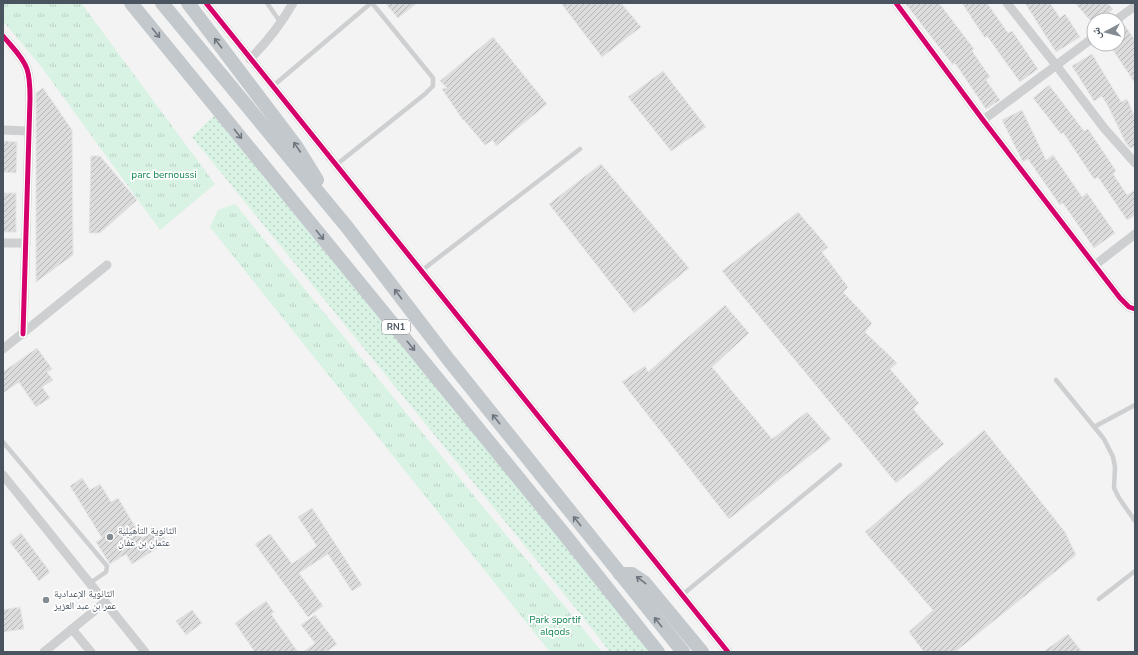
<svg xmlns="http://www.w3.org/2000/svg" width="1138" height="655" font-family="'Nunito Sans','Noto Naskh Arabic',sans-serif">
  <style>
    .grass { fill: url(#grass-dots) }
    .park { fill: url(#park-tufts) }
    .building { fill: url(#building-hatch); stroke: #e4e5e6 }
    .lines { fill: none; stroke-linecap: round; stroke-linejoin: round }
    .service { stroke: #cdcfd1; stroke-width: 4.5 }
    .minor { stroke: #cdcfd1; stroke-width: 9 }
    .trunk { stroke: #c3c8cc; stroke-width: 14 }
    .cycleway-casing { stroke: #fff; stroke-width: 8 }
    .cycleway { stroke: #d6006c; stroke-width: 5 }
    .oneway { stroke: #6e7780 }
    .poi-dot { fill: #848c93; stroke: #fff; stroke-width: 1.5 }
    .labels { text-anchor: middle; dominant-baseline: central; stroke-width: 3.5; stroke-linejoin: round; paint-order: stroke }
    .shield { fill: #fff; stroke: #808790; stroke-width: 1 }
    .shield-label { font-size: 9px; font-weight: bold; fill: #495460 }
    .park-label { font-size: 10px; fill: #158653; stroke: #fff }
    .poi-label { font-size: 10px; fill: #495460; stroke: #fff; text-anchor: start }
  </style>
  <defs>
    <pattern id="grass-dots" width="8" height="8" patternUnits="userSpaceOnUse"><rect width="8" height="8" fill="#d8f2e3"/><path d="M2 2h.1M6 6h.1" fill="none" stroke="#bbd1c5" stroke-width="1.8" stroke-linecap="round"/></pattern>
    <pattern id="park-tufts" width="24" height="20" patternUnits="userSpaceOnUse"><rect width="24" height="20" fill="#d8f2e3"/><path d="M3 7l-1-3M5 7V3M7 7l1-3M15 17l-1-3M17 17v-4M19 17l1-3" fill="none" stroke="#bbd1c5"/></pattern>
    <pattern id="building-hatch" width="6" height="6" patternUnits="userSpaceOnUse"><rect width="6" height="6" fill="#dcdcdd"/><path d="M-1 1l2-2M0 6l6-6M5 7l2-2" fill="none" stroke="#b4b5b7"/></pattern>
  </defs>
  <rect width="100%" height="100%" fill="#f3f3f3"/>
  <path class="grass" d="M 214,116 L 604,593 L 651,652 L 610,652 L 578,611 L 192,137 Z"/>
  <g class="park">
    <path d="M 3,3 L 81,3 L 215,184 L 160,230 L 40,65 L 3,21 Z"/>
    <path d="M 235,204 L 602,652 L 550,652 L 210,227 L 218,210 Z"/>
  </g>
  <g class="building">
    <path d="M 385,3 L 417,3 L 398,18 Z"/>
    <path d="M 561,3 L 621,3 L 641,27 L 602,57 Z"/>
    <path d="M 905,3 L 939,3 L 974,49 L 972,51 L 990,77 L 986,80 L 1000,100 L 986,109 L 955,63 L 953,65 Z"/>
    <path d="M 962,3 L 987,3 L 1008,33 L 1012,31 L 1038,69 L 1020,82 L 987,36 L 985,38 Z"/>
    <path d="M 1025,3 L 1050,3 L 1060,18 L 1065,14 L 1080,37 L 1056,52 Z"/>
    <path d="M 1075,3 L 1107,3 L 1113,9 L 1101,20 L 1090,20 Z"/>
    <path d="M 1125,26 L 1135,40 L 1135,83 L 1109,44 L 1118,44 L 1118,31 Z"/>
    <path d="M 493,37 L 547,104 L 496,146 L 493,140 L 485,145 L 463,119 L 463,120 L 442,89 L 447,88 L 440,81 Z"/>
    <path d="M 1092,54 L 1121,102 L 1127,99 L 1135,118 L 1135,146 L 1130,148 L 1126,143 L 1108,106 L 1102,96 L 1094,101 L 1072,66 Z"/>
    <path d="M 663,71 L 706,127 L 671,151 L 628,97 Z"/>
    <path d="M 1049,85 L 1084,131 L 1088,129 L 1116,171 L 1113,174 L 1127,195 L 1135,190 L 1135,215 L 1127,220 L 1098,177 L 1094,179 L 1063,132 L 1061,134 L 1033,98 Z"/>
    <path d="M 43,88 L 72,130 L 73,255 L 36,282 L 36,93 Z"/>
    <path d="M 1022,110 L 1046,160 L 1053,155 L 1082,197 L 1087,193 L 1115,233 L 1094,248 L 1063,203 L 1060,205 L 1028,159 L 1023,162 L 1002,120 Z"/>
    <path d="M 3,141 L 17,142 L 16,173 L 3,172 Z"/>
    <path d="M 91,156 L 100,156 L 137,200 L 100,233 L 89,233 Z"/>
    <path d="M 601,164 L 689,268 L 634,313 L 549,204 Z"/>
    <rect x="3" y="193" width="13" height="39"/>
    <path d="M 798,212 L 828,247 L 822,252 L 848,287 L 843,292 L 872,323 L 865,332 L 897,363 L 890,369 L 919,403 L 913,409 L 944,444 L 896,483 L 722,271 Z"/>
    <path d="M 725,305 L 749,333 L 712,367 L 772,439 L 807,412 L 831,439 L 729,519 L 622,382 L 645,366 L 648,372 Z"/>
    <path d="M 37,348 L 52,369 L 47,372 L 53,380 L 42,387 L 50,398 L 36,407 L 19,382 L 3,393 L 3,372 Z"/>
    <path d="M 984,430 L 1065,532 L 1076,555 L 955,652 L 924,652 L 909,632 L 933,610 L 865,532 Z"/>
    <path d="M 82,478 L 90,490 L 100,484 L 111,502 L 118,498 L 142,538 L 158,528 L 167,542 L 132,564 L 126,554 L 110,564 L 96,542 L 102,538 L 70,486 Z"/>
    <path d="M 312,508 L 362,585 L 352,591 L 328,554 L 299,573 L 323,606 L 308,617 L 255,544 L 270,534 L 292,564 L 317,546 L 298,517 Z"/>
    <path d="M 21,533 L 50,572 L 39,581 L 10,542 Z"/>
    <path d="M 266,601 L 274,612 L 271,614 L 298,652 L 255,652 L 235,623 Z"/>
    <path d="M 20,607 L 24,629 L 3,632 L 3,610 Z"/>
    <path d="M 192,610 L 202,623 L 186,635 L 176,621 Z"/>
    <path d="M 315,615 L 337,644 L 326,652 L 303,652 L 315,643 L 301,625 Z"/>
    <path d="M 1068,634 L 1082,652 L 1043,652 Z"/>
  </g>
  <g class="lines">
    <g class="service">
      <path d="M 267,3 L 281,23"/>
      <path d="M 273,86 L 371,3"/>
      <path d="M 336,165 L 425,94 L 433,86 L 433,78 L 372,3"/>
      <path d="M 421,271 L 580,149"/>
      <path d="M 1056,380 L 1104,439 L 1113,457 L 1115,467 L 1114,488 L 1119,498 L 1135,521"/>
      <path d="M 1094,427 L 1135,405"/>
      <path d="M 3,442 L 107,566 L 106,572 L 90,583"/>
      <path d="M 682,595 L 840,465"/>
      <path d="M 1099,599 L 1135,571"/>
    </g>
    <g class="minor">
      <path d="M 206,3 L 728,652"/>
      <path d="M 896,3 L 983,120 L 1120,298 L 1129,307 L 1135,309"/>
      <path d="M 1007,3 L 1056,65 L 1104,128 L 1135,163"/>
      <path d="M 1116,20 L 1135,6"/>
      <path d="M 3,36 C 11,46 23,57 27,69 C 30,78 30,89 30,98 L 23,334"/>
      <path d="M 250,59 C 267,42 281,24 293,3"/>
      <path d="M 983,120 L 1094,37"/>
      <path d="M 3,130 L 29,131"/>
      <path d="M 3,243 L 26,243"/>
      <path d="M 1095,265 L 1135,234"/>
      <path d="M 3,349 L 107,265"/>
      <path d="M 3,475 L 145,652"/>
      <path d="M 72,629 L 91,652"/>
      <path d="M 44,652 L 105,602"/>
    </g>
    <g class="trunk">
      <path d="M 131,3 L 565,535 L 658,652"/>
      <path d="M 162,3 L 347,227 L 448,359 L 683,652"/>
      <path d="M 188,3 L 296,146 L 317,180"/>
      <path d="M 620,574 L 632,574 L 644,582 L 702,652"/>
    </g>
    <defs>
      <g id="cycleway">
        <path d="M 206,3 L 728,652"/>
        <path d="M 896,3 L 983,120 L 1120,298 L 1129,307 L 1135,309"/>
        <path d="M 3,36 C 11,46 23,57 27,69 C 30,78 30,89 30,98 L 23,334"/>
      </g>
    </defs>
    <use href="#cycleway" class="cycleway-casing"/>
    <use href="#cycleway" class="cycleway"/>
  </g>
  <defs><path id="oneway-shaft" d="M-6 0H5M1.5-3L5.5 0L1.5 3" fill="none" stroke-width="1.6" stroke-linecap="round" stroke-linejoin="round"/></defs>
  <g class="oneway">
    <use href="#oneway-shaft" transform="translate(156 33) rotate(51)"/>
    <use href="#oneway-shaft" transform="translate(218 43) rotate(-127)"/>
    <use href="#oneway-shaft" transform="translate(238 134) rotate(51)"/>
    <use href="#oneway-shaft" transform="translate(297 147) rotate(-124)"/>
    <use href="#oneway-shaft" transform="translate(320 235) rotate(51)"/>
    <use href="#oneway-shaft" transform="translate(398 294) rotate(-127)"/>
    <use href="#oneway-shaft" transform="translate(411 346) rotate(51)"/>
    <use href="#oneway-shaft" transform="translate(496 419) rotate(-129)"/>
    <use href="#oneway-shaft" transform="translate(577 521) rotate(-129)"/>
    <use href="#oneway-shaft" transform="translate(641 580) rotate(-143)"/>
    <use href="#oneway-shaft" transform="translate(658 622) rotate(-129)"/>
  </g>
  <g class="poi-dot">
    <circle cx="110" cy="537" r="4"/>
    <circle cx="46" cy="600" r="4"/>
  </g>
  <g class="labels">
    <rect class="shield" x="382" y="320" width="28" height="14" rx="3"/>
    <g class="shield-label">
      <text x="396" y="327">RN1</text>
    </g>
    <g class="park-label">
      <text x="164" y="175">parc bernoussi</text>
      <text x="555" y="620">Park sportif<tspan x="555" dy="12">alqods</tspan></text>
    </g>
    <g class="poi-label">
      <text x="118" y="531">الثانوية التأهيلية<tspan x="118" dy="12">عثمان بن عفان</tspan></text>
      <text x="54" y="594">الثانوية الإعدادية<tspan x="54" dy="12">عمر بن عبد العزيز</tspan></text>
    </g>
  </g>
  <rect width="1138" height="655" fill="none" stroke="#495460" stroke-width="8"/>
  <g transform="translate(1106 32) rotate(263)"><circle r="19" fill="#ffffff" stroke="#b6bbbf"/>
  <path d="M0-3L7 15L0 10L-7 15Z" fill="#848c93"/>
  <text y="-6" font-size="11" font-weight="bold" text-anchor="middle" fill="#495460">ش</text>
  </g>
</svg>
